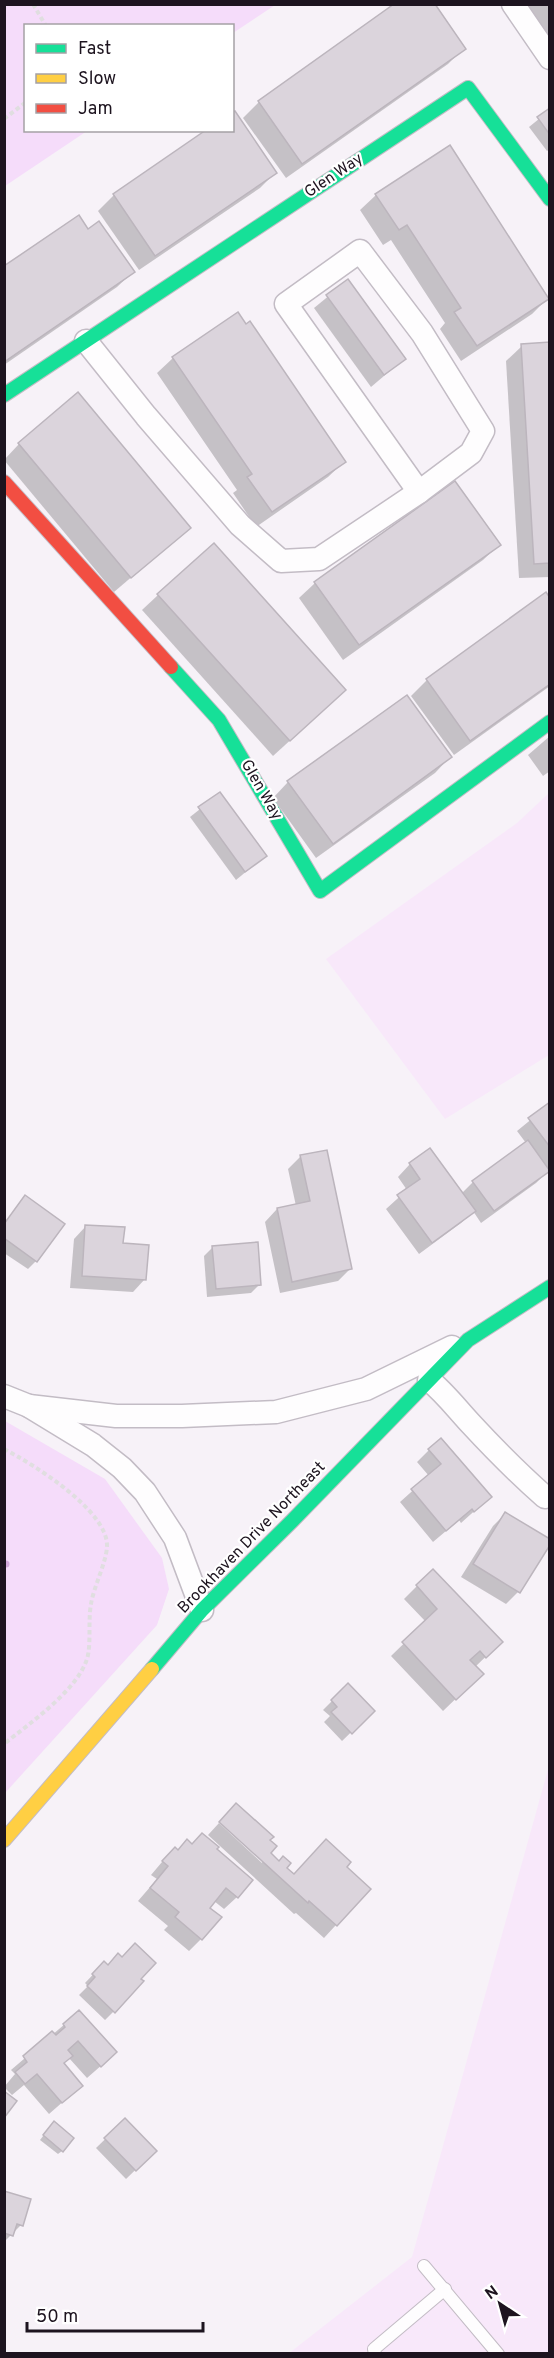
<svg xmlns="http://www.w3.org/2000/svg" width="554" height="2358" font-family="Overpass,sans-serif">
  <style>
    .built { fill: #f8e8fa }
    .green { fill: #f5dcfa }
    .shadow { fill: #0003 }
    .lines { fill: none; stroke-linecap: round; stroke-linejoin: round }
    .stream { stroke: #d3aadc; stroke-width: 7 }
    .building { fill: #dbd4dc; stroke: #bcb5bd; stroke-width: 1.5 }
    .lane-casing { stroke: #c3bcc5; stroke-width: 14 }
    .street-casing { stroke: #c3bcc5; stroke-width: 25 }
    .fast-casing { stroke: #c3bcc5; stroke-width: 16 }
    .slow-casing { stroke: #c3bcc5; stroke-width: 16 }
    .jam-casing { stroke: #c3bcc5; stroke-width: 16 }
    .path { stroke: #e0dee0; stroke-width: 4; stroke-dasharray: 4.5 3; stroke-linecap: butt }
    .lane { stroke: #fefdfe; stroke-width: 12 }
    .street { stroke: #fefdfe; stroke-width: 22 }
    .fast { stroke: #16e098; stroke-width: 14 }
    .slow { stroke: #ffcf43; stroke-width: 14 }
    .jam { stroke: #f24e42; stroke-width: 14 }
    .labels { text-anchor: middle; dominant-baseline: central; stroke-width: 4.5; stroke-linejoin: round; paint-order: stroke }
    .street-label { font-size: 16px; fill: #1d141f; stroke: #fff }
  </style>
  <rect width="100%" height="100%" fill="#f7f2f8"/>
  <g class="built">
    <path d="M 549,793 L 549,1055 L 445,1119 L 326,959 L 517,823 Z"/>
    <path d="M 549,1766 L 549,2353 L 288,2354 L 412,2257 Z"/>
  </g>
  <g class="green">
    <path d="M 5,4 L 275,4 L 275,5 L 233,33 L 232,26 L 26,26 L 26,130 L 87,131 L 5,186 Z"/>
    <path d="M 5,1421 L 105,1479 L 162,1558 L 169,1589 L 157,1625 L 5,1793 Z"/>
  </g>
  <g class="shadow">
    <path d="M 513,4 L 550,4 L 550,59 Z"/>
    <path d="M 464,48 L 448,64 L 286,178 L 243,118 L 259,102 Z"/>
    <path d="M 550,110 L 550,149 L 547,151 L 529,127 Z"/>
    <path d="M 208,130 L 275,173 L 260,188 L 139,270 L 98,211 L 114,195 Z"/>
    <path d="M 376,195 L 547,299 L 532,314 L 461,361 L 440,329 L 445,323 L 391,240 L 383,245 L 360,210 Z"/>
    <path d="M 88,231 L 133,272 L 117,287 L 4,365 L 4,268 Z"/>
    <path d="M 347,281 L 404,359 L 371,387 L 314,308 Z"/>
    <path d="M 550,344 L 550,577 L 519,578 L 506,361 L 522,346 Z"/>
    <path d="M 173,358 L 344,462 L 328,477 L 256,527 L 233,493 L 237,490 L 157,373 Z"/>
    <path d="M 19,444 L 189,528 L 114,592 L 4,460 Z"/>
    <path d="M 499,545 L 483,560 L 343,660 L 299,598 L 315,583 Z"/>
    <path d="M 158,595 L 329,705 L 273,756 L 142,610 Z"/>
    <path d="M 546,595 L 550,600 L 550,686 L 454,755 L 411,696 L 427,680 Z"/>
    <path d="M 550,736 L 550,771 L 543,776 L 528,755 Z"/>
    <path d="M 450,757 L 435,773 L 316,858 L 273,798 L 288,782 Z"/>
    <path d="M 219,794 L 265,856 L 236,880 L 190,817 Z"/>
    <path d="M 550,1104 L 550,1176 L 547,1172 L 536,1183 L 481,1223 L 473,1211 L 461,1223 L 419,1254 L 386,1209 L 407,1190 L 398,1177 L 410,1164 L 461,1194 L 473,1182 L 526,1143 L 517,1131 Z"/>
    <path d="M 301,1156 L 350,1269 L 338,1281 L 280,1293 L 265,1222 L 277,1209 L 296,1206 L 288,1169 Z"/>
    <path d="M 26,1197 L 36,1261 L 28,1269 L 4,1253 L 4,1223 Z"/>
    <path d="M 86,1226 L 122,1245 L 145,1279 L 133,1292 L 70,1288 L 74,1239 Z"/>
    <path d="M 212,1248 L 260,1284 L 251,1293 L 207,1297 L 204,1256 Z"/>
    <path d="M 429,1450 L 490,1497 L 461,1523 L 459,1520 L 433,1542 L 400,1502 L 429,1476 L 417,1462 Z"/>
    <path d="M 506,1513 L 518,1592 L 506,1604 L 461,1577 L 493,1526 Z"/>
    <path d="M 432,1571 L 501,1642 L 475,1667 L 469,1686 L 443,1711 L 391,1656 L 426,1622 L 404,1599 Z"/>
    <path d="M 348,1685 L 373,1711 L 342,1741 L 324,1722 L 330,1716 L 323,1710 Z"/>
    <path d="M 219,1823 L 262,1863 L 268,1840 L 269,1853 L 293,1875 L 345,1867 L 369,1889 L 324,1938 L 296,1913 L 294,1914 L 208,1835 Z"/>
    <path d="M 191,1845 L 214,1850 L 237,1897 L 224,1909 L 214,1901 L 208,1908 L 201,1939 L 189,1951 L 164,1930 L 168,1926 L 138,1901 L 157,1879 L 151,1875 L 162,1862 L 175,1849 L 177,1851 Z"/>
    <path d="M 122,1959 L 114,2011 L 105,2020 L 79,1995 L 88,1986 L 85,1983 L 104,1963 L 107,1967 Z"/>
    <path d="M 79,2012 L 103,2064 L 87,2078 L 69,2058 L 63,2064 L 81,2086 L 49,2114 L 24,2085 L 12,2095 L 4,2087 L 15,2074 L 11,2070 Z"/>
    <path d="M 125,2120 L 155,2151 L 126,2179 L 96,2148 Z"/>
    <path d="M 50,2127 L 62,2151 L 58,2154 L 40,2140 Z"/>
    <path d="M 4,2192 L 21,2225 L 4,2242 Z"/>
  </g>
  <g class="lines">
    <path class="stream" d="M 4,1564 L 6,1564"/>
  </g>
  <g class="building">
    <path d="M 394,4 L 435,4 L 466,49 L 302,164 L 258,101 Z"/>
    <path d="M 550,108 L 550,135 L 537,117 Z"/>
    <path d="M 235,111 L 277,173 L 155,256 L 113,194 L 206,130 L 232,130 L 232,112 Z"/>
    <path d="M 450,145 L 549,299 L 477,346 L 454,312 L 461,308 L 407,225 L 399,230 L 375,194 Z"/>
    <path d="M 79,215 L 88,229 L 99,221 L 135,272 L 4,362 L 4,266 Z"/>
    <path d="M 348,279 L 406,359 L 384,375 L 326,295 Z"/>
    <path d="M 238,312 L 246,324 L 250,321 L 346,462 L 272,512 L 247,477 L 252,474 L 172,357 Z"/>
    <path d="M 550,342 L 550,563 L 534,564 L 521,344 Z"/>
    <path d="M 78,392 L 191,528 L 131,578 L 18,443 Z"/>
    <path d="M 455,481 L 501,545 L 359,645 L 314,582 Z"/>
    <path d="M 214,543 L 346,690 L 290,741 L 157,594 Z"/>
    <path d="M 546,592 L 550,598 L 550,684 L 470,741 L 426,679 Z"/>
    <path d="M 407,695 L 452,757 L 333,844 L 287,781 Z"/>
    <path d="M 220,792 L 267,856 L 245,872 L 198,807 Z"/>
    <path d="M 550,1102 L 550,1147 L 528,1118 Z"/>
    <path d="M 528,1140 L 550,1171 L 494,1211 L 472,1181 Z"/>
    <path d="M 430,1148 L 476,1211 L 432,1243 L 397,1195 L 420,1179 L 409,1163 Z"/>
    <path d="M 327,1150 L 352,1269 L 292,1282 L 277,1208 L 310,1201 L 300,1155 Z"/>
    <path d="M 25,1195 L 65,1224 L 37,1262 L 4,1238 L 4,1224 Z"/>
    <path d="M 85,1225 L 125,1227 L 123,1243 L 149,1245 L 146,1280 L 82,1276 Z"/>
    <path d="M 258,1242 L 261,1285 L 216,1289 L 212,1246 Z"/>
    <path d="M 441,1438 L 492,1497 L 474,1512 L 472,1509 L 446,1531 L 411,1489 L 441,1464 L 428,1449 Z"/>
    <path d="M 505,1512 L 550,1539 L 550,1545 L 520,1593 L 473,1564 Z"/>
    <path d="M 433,1569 L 503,1642 L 486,1658 L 480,1651 L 470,1660 L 484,1674 L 456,1700 L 402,1642 L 437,1609 L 416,1585 Z"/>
    <path d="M 348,1683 L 375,1711 L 352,1734 L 331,1712 L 337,1707 L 331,1700 Z"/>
    <path d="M 236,1803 L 274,1837 L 270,1840 L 277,1846 L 271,1853 L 279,1861 L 283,1856 L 291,1863 L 287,1868 L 294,1874 L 326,1839 L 351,1862 L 347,1867 L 371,1889 L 337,1926 L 309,1901 L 308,1903 L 219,1822 Z"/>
    <path d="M 202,1833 L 219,1847 L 217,1849 L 253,1880 L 238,1898 L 226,1888 L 210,1908 L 222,1917 L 202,1940 L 175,1917 L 179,1912 L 150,1888 L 168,1866 L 162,1861 L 175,1847 L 178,1850 L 187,1839 L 192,1844 Z"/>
    <path d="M 135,1943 L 156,1963 L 141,1979 L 144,1981 L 115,2013 L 87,1986 L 95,1977 L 92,1974 L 104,1961 L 108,1965 L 118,1953 L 122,1957 Z"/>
    <path d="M 79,2010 L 117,2052 L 101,2067 L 78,2041 L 68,2050 L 73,2056 L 64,2063 L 83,2086 L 62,2103 L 37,2074 L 25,2084 L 15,2072 L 27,2062 L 23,2056 L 52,2031 L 56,2035 L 65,2027 L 63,2024 Z"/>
    <path d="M 4,2091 L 17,2101 L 4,2118 Z"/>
    <path d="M 125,2118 L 157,2151 L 136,2171 L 104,2138 Z"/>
    <path d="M 54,2121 L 74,2138 L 63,2152 L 43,2135 Z"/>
    <path d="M 4,2191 L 31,2199 L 23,2226 L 17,2224 L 13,2236 L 4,2233 Z"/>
  </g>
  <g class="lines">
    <defs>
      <g id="lane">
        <path d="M 424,2266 L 498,2354"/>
        <path d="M 375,2354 L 374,2349 L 445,2289"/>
      </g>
      <g id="street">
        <path d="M 513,4 L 550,58"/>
        <path d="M 360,251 L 422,333 L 483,431 L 471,453 L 419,492 L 286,304 Z"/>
        <path d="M 86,341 L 146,416 L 240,525 L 281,561 L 319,559 L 419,492"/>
        <path d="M 429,1380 C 445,1393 457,1409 471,1424 C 495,1450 519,1474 545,1497 L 550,1496"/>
        <path d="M 4,1396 L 29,1406 L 93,1445 L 122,1468 L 145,1492 L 175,1538 L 202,1610"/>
        <path d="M 29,1406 L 116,1416 L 182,1416 L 276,1412 L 366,1389 L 452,1347"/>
      </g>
      <g id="fast">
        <path d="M 4,395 L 468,88 L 550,199"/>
        <path d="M 171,667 L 219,720 L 320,891 L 550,722"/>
        <path d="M 152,1669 L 202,1610 L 292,1521 L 468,1340 L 550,1287"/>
      </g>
      <path id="slow" d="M 4,1840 L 152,1669"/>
      <path id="jam" d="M 4,482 L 171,667"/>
    </defs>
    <use href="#lane" class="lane-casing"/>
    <use href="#street" class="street-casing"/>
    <use href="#fast" class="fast-casing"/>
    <use href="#slow" class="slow-casing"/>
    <use href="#jam" class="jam-casing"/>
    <g class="path">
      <path d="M 33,4 L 46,26"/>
      <path d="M 4,119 L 26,102"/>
      <path d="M 4,1449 C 33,1464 109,1511 107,1547 C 106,1563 94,1586 91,1604 C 88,1621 91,1639 88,1655 C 81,1688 30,1723 4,1744"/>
    </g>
    <use href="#lane" class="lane"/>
    <use href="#street" class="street"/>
    <use href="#fast" class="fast"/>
    <use href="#slow" class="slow"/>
    <use href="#jam" class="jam"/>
  </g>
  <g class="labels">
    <g class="street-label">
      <text transform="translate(334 176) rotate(-34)">Glen Way</text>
      <text transform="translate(261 790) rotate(60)">Glen Way</text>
      <text transform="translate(252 1538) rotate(-46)">Brookhaven Drive Northeast</text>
    </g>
  </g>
  <rect width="554" height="2358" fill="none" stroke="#1d141f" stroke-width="12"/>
  <rect x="24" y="24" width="210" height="108" fill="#ffffff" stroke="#a5a1a5" stroke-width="1.5"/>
  <rect x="36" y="44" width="30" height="9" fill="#16e098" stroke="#a5a1a5" stroke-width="1.5"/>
  <text x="78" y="54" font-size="18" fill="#1d141f">Fast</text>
  <rect x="36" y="74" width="30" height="9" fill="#ffcf43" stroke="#a5a1a5" stroke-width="1.5"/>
  <text x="78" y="84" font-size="18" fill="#1d141f">Slow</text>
  <rect x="36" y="104" width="30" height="9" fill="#f24e42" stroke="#a5a1a5" stroke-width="1.5"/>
  <text x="78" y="114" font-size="18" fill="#1d141f">Jam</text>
  <g transform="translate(500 2304) rotate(324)" stroke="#ffffff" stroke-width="4.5" paint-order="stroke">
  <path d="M0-4.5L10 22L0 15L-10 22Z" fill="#1d141f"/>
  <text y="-9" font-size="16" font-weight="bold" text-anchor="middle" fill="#1d141f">N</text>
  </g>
  <path d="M27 2322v9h176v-9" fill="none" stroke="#1d141f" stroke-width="3"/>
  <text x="36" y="2322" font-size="18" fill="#1d141f" stroke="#ffffff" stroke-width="4.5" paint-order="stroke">50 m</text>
</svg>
